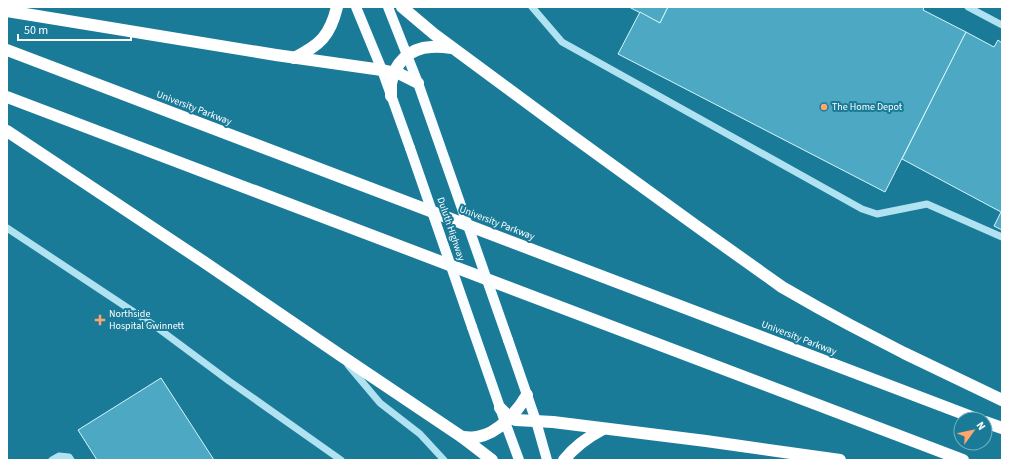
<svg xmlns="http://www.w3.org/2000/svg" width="1009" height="467" font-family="'Source Sans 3',sans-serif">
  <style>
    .building { fill: #4ca8c3; stroke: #d7f4fb }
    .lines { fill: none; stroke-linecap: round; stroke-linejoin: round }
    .minor { stroke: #b0e2f1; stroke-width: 7 }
    .major { stroke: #f9fdff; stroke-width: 10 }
    .highway { stroke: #fff; stroke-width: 12 }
    .major-bridge { stroke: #f9fdff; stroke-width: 10 }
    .poi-dot { fill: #ffa66f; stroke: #1a7b99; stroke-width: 1.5 }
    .labels { text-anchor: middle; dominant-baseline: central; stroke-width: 4; stroke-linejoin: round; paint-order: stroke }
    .poi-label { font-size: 10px; fill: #fff; stroke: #1a7b99; text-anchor: start }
    .street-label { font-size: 10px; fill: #fff; stroke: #1a7b99 }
  </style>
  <rect width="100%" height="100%" fill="#1a7b99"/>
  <g class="building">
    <path d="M 629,7 L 668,7 L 660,23 Z"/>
    <path d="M 668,7 L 924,7 L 923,10 L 966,32 L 885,192 L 618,54 L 640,12 L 660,23 Z"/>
    <path d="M 966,32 L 994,47 L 998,40 L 1002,43 L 1002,230 L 994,226 L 1001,212 L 902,159 Z"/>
    <path d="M 161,378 L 214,460 L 97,460 L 78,430 Z"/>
  </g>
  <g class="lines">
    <g class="minor">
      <path d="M 532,7 L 562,42 L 862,209 L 877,214 L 927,204 L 1002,237"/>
      <path d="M 968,7 L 1002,25"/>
      <path d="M 7,228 L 155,326 L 229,381 L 341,460"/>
      <path d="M 348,365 L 380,403 L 420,434 L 444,460"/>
      <path d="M 52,460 L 59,456 L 69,457 L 71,460"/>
    </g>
    <g class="major">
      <path d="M 356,7 L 382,70 L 410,148"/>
      <path d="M 388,7 L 418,83 L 445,160"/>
      <path d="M 472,327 L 505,422 L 519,460"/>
      <path d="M 508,340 L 536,421 L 547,460"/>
    </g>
    <g class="highway">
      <path d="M 402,7 L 434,34 L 564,130 L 695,225 L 782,287 L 817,307 L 850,325 L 904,353 L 1002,400"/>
      <path d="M 7,11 L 276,55 L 382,70 L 400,74 L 418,83"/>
      <path d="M 7,50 L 977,419"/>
      <path d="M 294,58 C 320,45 330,36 337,7"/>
      <path d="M 391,96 C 391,92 391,88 391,84 C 394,63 410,48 431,47 C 438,46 445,47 452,48"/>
      <path d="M 7,97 L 963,460"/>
      <path d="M 7,131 L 204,262 L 340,355 L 462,437 L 492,460"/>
      <path d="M 500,408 L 510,418 L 516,420 L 553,422 L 706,441 L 840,460"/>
      <path d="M 985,422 L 1002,428"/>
      <path d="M 462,437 C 467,437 472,438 477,437 C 498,434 517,412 527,395"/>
      <path d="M 564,460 C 575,446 588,437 603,429"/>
    </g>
    <g class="major-bridge">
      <path d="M 410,148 L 472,327"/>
      <path d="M 445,160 L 508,340"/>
    </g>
  </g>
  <g class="poi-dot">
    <circle cx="824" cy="107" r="4"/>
    <path d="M98 314h4v4h4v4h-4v4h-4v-4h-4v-4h4z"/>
  </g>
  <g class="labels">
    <g class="poi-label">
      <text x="832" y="107">The Home Depot</text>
      <text x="109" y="314">Northside<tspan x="109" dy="12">Hospital Gwinnett</tspan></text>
    </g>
    <g class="street-label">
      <text transform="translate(194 108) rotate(21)">University Parkway</text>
      <text transform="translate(497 223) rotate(21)">University Parkway</text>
      <text transform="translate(451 229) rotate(71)">Duluth Highway</text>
      <text transform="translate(799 338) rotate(21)">University Parkway</text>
    </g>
  </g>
  <rect width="1009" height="467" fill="none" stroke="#ffffff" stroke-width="16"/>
  <g transform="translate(973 431) rotate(57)"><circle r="19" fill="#1a7b99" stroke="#76b0c2"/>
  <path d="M0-3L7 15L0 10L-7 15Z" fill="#ffa66f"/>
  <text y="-6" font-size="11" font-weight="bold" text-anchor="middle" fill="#ffffff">N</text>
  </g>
  <path d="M18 34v6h113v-6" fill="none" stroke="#ffffff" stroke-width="2"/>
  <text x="24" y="34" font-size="12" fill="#ffffff" stroke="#1a7b99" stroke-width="3" paint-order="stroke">50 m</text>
</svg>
